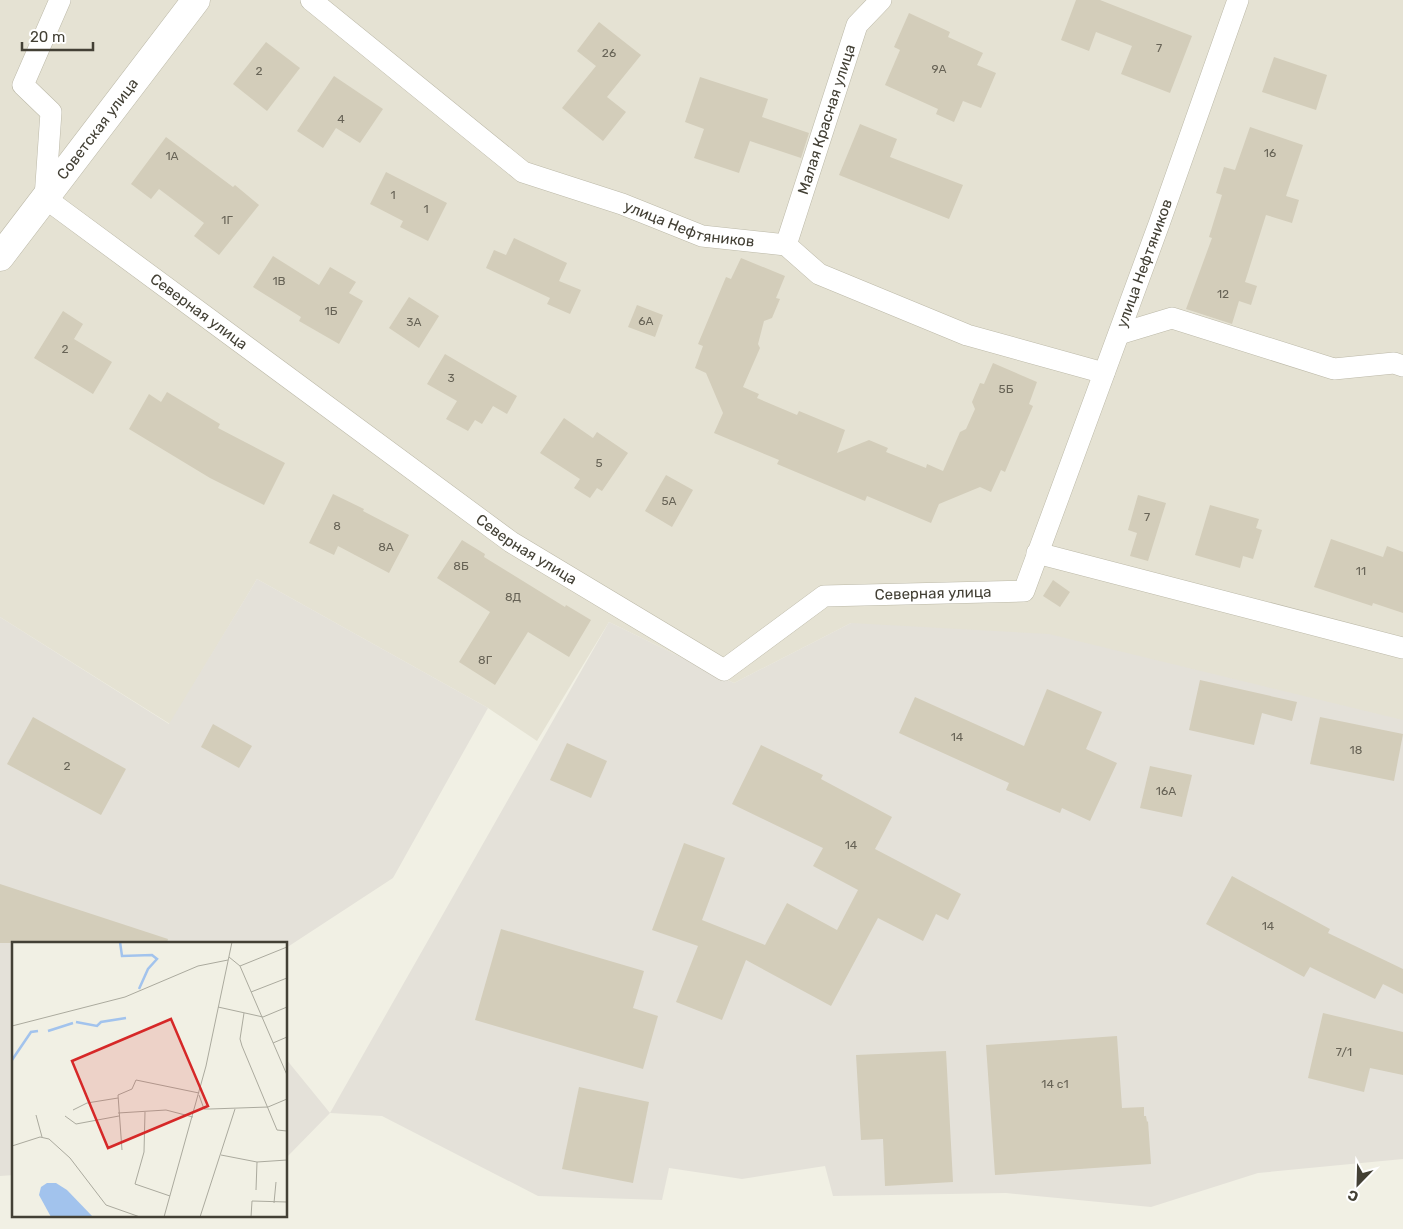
<svg xmlns="http://www.w3.org/2000/svg" width="1403" height="1229" font-family="Rubik,sans-serif">
  <style>
    .residential { fill: #e5e2d3 }
    .industrial { fill: #e4e1d9 }
    .building { fill: #d3cdba }
    .lines { fill: none; stroke-linecap: round; stroke-linejoin: round }
    .minor-casing { stroke: #bcb9a8; stroke-width: 22 }
    .tertiary-casing { stroke: #bcb9a8; stroke-width: 29 }
    .minor { stroke: #fff; stroke-width: 21 }
    .tertiary { stroke: #fff; stroke-width: 28 }
    .labels { text-anchor: middle; dominant-baseline: central; stroke-width: 5; stroke-linejoin: round; paint-order: stroke }
    .number-label { font-size: 12px; fill: #676356 }
    .street-label { font-size: 15px; fill: #434035; stroke: #fff }
    .inset-river { fill: none; stroke: #a2c3ed; stroke-width: 2.5 }
    .inset-road { fill: none; stroke: #abaa9e; stroke-width: 1 }
    .view { fill: #d62828; fill-opacity: 0.15; stroke: #d62828; stroke-width: 2.5 }
    .inset-edge { fill: none; stroke: #434035; stroke-width: 2.5 }
  </style>
  <rect width="100%" height="100%" fill="#f1f0e4"/>
  <path class="residential" d="M 0,0 L 1403,0 L 1403,917 L 851,623 L 734,683 L 609,622 L 537,741 L 488,708 L 257,579 L 170,724 L 0,617 Z"/>
  <g class="industrial">
    <path d="M 257,579 L 488,708 L 393,878 L 286,948 L 286,943 L 14,943 L 14,1175 L 0,1176 L 0,617 L 169,724 Z"/>
    <path d="M 609,622 L 734,683 L 851,623 L 1049,634 L 1403,720 L 1403,1159 L 1258,1173 L 1151,1207 L 1006,1193 L 833,1196 L 825,1166 L 742,1179 L 669,1168 L 662,1200 L 538,1196 L 382,1116 L 330,1113 L 286,1158 L 286,1059 L 330,1113 Z"/>
  </g>
  <g class="building">
    <path d="M 1076,0 L 1100,0 L 1192,36 L 1170,93 L 1121,74 L 1132,46 L 1096,32 L 1089,51 L 1061,40 Z"/>
    <path d="M 909,13 L 950,32 L 948,37 L 983,53 L 977,65 L 996,73 L 981,108 L 963,101 L 954,122 L 936,114 L 938,109 L 885,85 L 900,50 L 894,47 Z"/>
    <path d="M 599,22 L 641,55 L 607,97 L 626,112 L 603,141 L 562,108 L 596,66 L 577,51 Z"/>
    <path d="M 266,42 L 300,68 L 267,111 L 233,84 Z"/>
    <path d="M 1274,57 L 1327,75 L 1316,110 L 1262,92 Z"/>
    <path d="M 334,76 L 383,109 L 360,143 L 336,128 L 323,148 L 297,131 Z"/>
    <path d="M 700,77 L 768,99 L 762,117 L 809,133 L 801,158 L 750,141 L 739,173 L 694,158 L 704,129 L 685,122 Z"/>
    <path d="M 860,124 L 897,139 L 890,157 L 963,185 L 949,219 L 839,175 Z"/>
    <path d="M 1250,127 L 1303,145 L 1286,196 L 1299,200 L 1292,223 L 1266,215 L 1245,282 L 1257,286 L 1251,305 L 1239,301 L 1232,324 L 1186,309 L 1212,238 L 1209,237 L 1222,195 L 1216,193 L 1224,167 L 1235,170 Z"/>
    <path d="M 166,137 L 233,187 L 235,185 L 259,205 L 219,255 L 194,236 L 204,223 L 159,189 L 151,199 L 131,184 Z"/>
    <path d="M 386,172 L 447,203 L 428,241 L 400,227 L 403,221 L 370,204 Z"/>
    <path d="M 514,238 L 567,263 L 559,281 L 581,290 L 570,314 L 547,304 L 550,298 L 486,268 L 494,250 L 506,255 Z"/>
    <path d="M 273,256 L 319,285 L 330,267 L 356,282 L 349,293 L 363,301 L 339,344 L 299,321 L 301,317 L 253,287 Z"/>
    <path d="M 741,258 L 785,276 L 776,298 L 780,299 L 772,318 L 764,321 L 758,344 L 760,348 L 743,387 L 759,394 L 757,398 L 797,415 L 799,411 L 845,430 L 837,453 L 869,440 L 888,448 L 886,452 L 926,468 L 927,464 L 943,471 L 960,432 L 966,429 L 975,409 L 972,402 L 980,383 L 984,384 L 993,363 L 1037,382 L 1029,404 L 1033,406 L 1005,472 L 1001,470 L 991,492 L 980,487 L 939,504 L 931,523 L 867,496 L 865,501 L 777,464 L 779,460 L 714,433 L 723,413 L 706,373 L 695,368 L 703,346 L 698,344 L 726,277 L 731,279 Z"/>
    <path d="M 409,297 L 439,316 L 419,348 L 389,328 Z"/>
    <path d="M 637,305 L 663,315 L 655,337 L 628,327 Z"/>
    <path d="M 63,311 L 83,324 L 74,339 L 112,362 L 93,394 L 34,358 Z"/>
    <path d="M 445,354 L 517,396 L 507,414 L 493,406 L 482,424 L 475,420 L 468,431 L 446,419 L 457,401 L 427,384 Z"/>
    <path d="M 167,392 L 220,424 L 218,428 L 285,463 L 264,505 L 210,478 L 129,429 L 149,394 L 161,402 Z"/>
    <path d="M 564,418 L 593,438 L 597,432 L 628,453 L 602,491 L 597,488 L 590,498 L 574,488 L 580,479 L 540,453 Z"/>
    <path d="M 666,475 L 693,490 L 672,527 L 645,511 Z"/>
    <path d="M 333,494 L 364,509 L 363,511 L 409,535 L 389,573 L 338,546 L 334,555 L 309,543 Z"/>
    <path d="M 1138,495 L 1166,503 L 1148,561 L 1130,556 L 1137,533 L 1128,530 Z"/>
    <path d="M 1210,505 L 1259,519 L 1256,528 L 1262,530 L 1253,559 L 1243,556 L 1240,568 L 1195,555 Z"/>
    <path d="M 1331,539 L 1383,557 L 1387,546 L 1403,552 L 1403,613 L 1373,603 L 1372,606 L 1314,587 Z"/>
    <path d="M 462,540 L 485,554 L 484,557 L 565,607 L 566,605 L 591,620 L 569,657 L 528,632 L 495,685 L 459,662 L 490,612 L 437,578 Z"/>
    <path d="M 1053,580 L 1070,592 L 1060,607 L 1043,596 Z"/>
    <path d="M 1200,680 L 1297,702 L 1292,721 L 1262,713 L 1254,745 L 1189,730 Z"/>
    <path d="M 1047,689 L 1102,712 L 1086,749 L 1117,763 L 1090,821 L 1062,808 L 1060,813 L 1006,790 L 1009,783 L 899,733 L 915,697 L 1024,746 Z"/>
    <path d="M 33,717 L 126,769 L 101,815 L 7,764 Z"/>
    <path d="M 1320,717 L 1403,734 L 1394,781 L 1310,764 Z"/>
    <path d="M 213,724 L 252,746 L 239,768 L 201,747 Z"/>
    <path d="M 567,743 L 607,761 L 591,798 L 550,780 Z"/>
    <path d="M 761,745 L 823,775 L 821,779 L 892,817 L 875,849 L 961,894 L 948,920 L 936,914 L 923,941 L 878,918 L 831,1006 L 746,960 L 722,1020 L 676,1002 L 698,946 L 652,930 L 684,843 L 725,858 L 702,920 L 765,945 L 787,903 L 837,930 L 858,890 L 813,866 L 823,848 L 732,804 Z"/>
    <path d="M 1150,766 L 1192,775 L 1182,817 L 1140,808 Z"/>
    <path d="M 1232,876 L 1330,929 L 1328,933 L 1403,969 L 1403,994 L 1383,984 L 1375,999 L 1310,967 L 1304,977 L 1206,924 Z"/>
    <path d="M 0,884 L 168,939 L 167,943 L 0,943 Z"/>
    <path d="M 501,929 L 644,971 L 633,1008 L 658,1016 L 643,1069 L 475,1020 Z"/>
    <path d="M 1323,1013 L 1403,1032 L 1403,1075 L 1370,1068 L 1364,1092 L 1308,1078 Z"/>
    <path d="M 1117,1036 L 1122,1108 L 1144,1107 L 1144,1116 L 1146,1116 L 1147,1122 L 1148,1121 L 1151,1164 L 995,1175 L 986,1045 Z"/>
    <path d="M 946,1051 L 953,1182 L 885,1186 L 883,1139 L 861,1140 L 856,1055 Z"/>
    <path d="M 579,1087 L 649,1102 L 633,1183 L 562,1169 Z"/>
  </g>
  <g class="lines">
    <defs>
      <g id="minor">
        <path id="s1" d="M 60,0 L 23,85 L 51,112 L 45,198 L 511,542 L 724,670 L 824,596 L 1024,591 L 1159,224 L 1238,0"/>
        <path id="s2" d="M 311,0 L 523,172 L 622,204 L 702,236 L 786,245 L 819,274 L 967,335 L 1104,373"/>
        <path id="s3" d="M 786,245 L 857,25 L 881,0"/>
        <path d="M 1119,334 L 1172,318 L 1334,369 L 1394,363 L 1403,366"/>
        <path d="M 1037,553 L 1403,648"/>
      </g>
      <g id="tertiary">
        <path id="s4" d="M 0,257 L 196,0"/>
      </g>
    </defs>
    <use href="#minor" class="minor-casing"/>
    <use href="#tertiary" class="tertiary-casing"/>
    <use href="#minor" class="minor"/>
    <use href="#tertiary" class="tertiary"/>
  </g>
  <g class="labels">
    <g class="number-label">
      <text x="1159" y="48">7</text>
      <text x="609" y="53">26</text>
      <text x="939" y="69">9А</text>
      <text x="259" y="71">2</text>
      <text x="341" y="119">4</text>
      <text x="1270" y="153">16</text>
      <text x="172" y="156">1А</text>
      <text x="393" y="195">1</text>
      <text x="426" y="209">1</text>
      <text x="227" y="220">1Г</text>
      <text x="279" y="281">1В</text>
      <text x="1223" y="294">12</text>
      <text x="331" y="311">1Б</text>
      <text x="646" y="321">6А</text>
      <text x="414" y="322">3А</text>
      <text x="65" y="349">2</text>
      <text x="451" y="378">3</text>
      <text x="1006" y="389">5Б</text>
      <text x="599" y="463">5</text>
      <text x="669" y="501">5А</text>
      <text x="1147" y="517">7</text>
      <text x="337" y="526">8</text>
      <text x="386" y="547">8А</text>
      <text x="461" y="566">8Б</text>
      <text x="1361" y="571">11</text>
      <text x="513" y="597">8Д</text>
      <text x="485" y="660">8Г</text>
      <text x="957" y="737">14</text>
      <text x="1356" y="750">18</text>
      <text x="67" y="766">2</text>
      <text x="1166" y="791">16А</text>
      <text x="851" y="845">14</text>
      <text x="1268" y="926">14</text>
      <text x="1344" y="1052">7/1</text>
      <text x="1055" y="1084">14 с1</text>
    </g>
    <g class="street-label">
      <text stroke="none"><textPath href="#s3" startOffset="132">Малая Красная улица</textPath></text>
      <text stroke="none"><textPath href="#s4" startOffset="161">Советская улица</textPath></text>
      <text stroke="none"><textPath href="#s2" startOffset="448">улица Нефтяников</textPath></text>
      <text stroke="none"><textPath href="#s1" startOffset="1719">улица Нефтяников</textPath></text>
      <text stroke="none"><textPath href="#s1" startOffset="409">Северная улица</textPath></text>
      <text stroke="none"><textPath href="#s1" startOffset="814">Северная улица</textPath></text>
      <text stroke="none"><textPath href="#s1" startOffset="1279">Северная улица</textPath></text>
    </g>
  </g>
  <g transform="translate(12 942)">
    <rect width="275" height="275" fill="#f1f0e4"/>
    <path d="M 35,241 L 44,241 L 55,248 L 81,275 L 39,275 L 27,253 L 29,245 Z" fill="#a2c3ed"/>
    <path class="inset-river" d="M 108,0 L 110,14 L 140,13 L 145,17 L 136,27 L 127,47M 64,80 L 85,84 L 89,80 L 114,76M 36,89 L 61,81M 0,118 L 19,90 L 26,89"/>
    <path class="inset-road" d="M 217,15 L 228,24 L 275,133M 228,24 L 275,5M 239,50 L 275,36M 206,65 L 251,75 L 275,65M 232,71 L 228,97 L 230,104 L 265,188 L 275,189M 0,84 L 113,55 L 186,24 L 216,18M 261,101 L 275,95M 187,153 L 192,167 L 198,167 L 256,165 L 275,157M 61,168 L 75,161 L 106,156M 133,170 L 132,210 L 123,242 L 158,254M 106,171 L 154,168 L 181,175M 24,173 L 30,195M 53,174 L 64,182 L 107,174M 0,204 L 28,195 L 37,197 L 58,216 L 94,263 L 128,275M 110,208 L 106,153 L 120,147 L 124,138 L 187,151M 209,213 L 245,220 L 275,218M 244,248 L 245,220M 262,261 L 264,240M 152,275 L 194,124 L 220,0M 188,275 L 223,167M 239,275 L 240,259 L 275,260"/>
    <path class="view" d="M 159,77 L 196,164 L 96,206 L 60,119 Z"/>
    <rect width="275" height="275" class="inset-edge"/>
  </g>
  <g transform="translate(1358 1184) rotate(203)" stroke="#ffffff" stroke-width="4" paint-order="stroke">
  <path d="M0-4L9 19L0 12L-9 19Z" fill="#434035"/>
  <text y="-8" font-size="14" font-weight="bold" text-anchor="middle" fill="#434035">С</text>
  </g>
  <path d="M22 42v8h71v-8" fill="none" stroke="#434035" stroke-width="2.5"/>
  <text x="30" y="42" font-size="15" fill="#434035" stroke="#ffffff" stroke-width="4" paint-order="stroke">20 m</text>
</svg>
